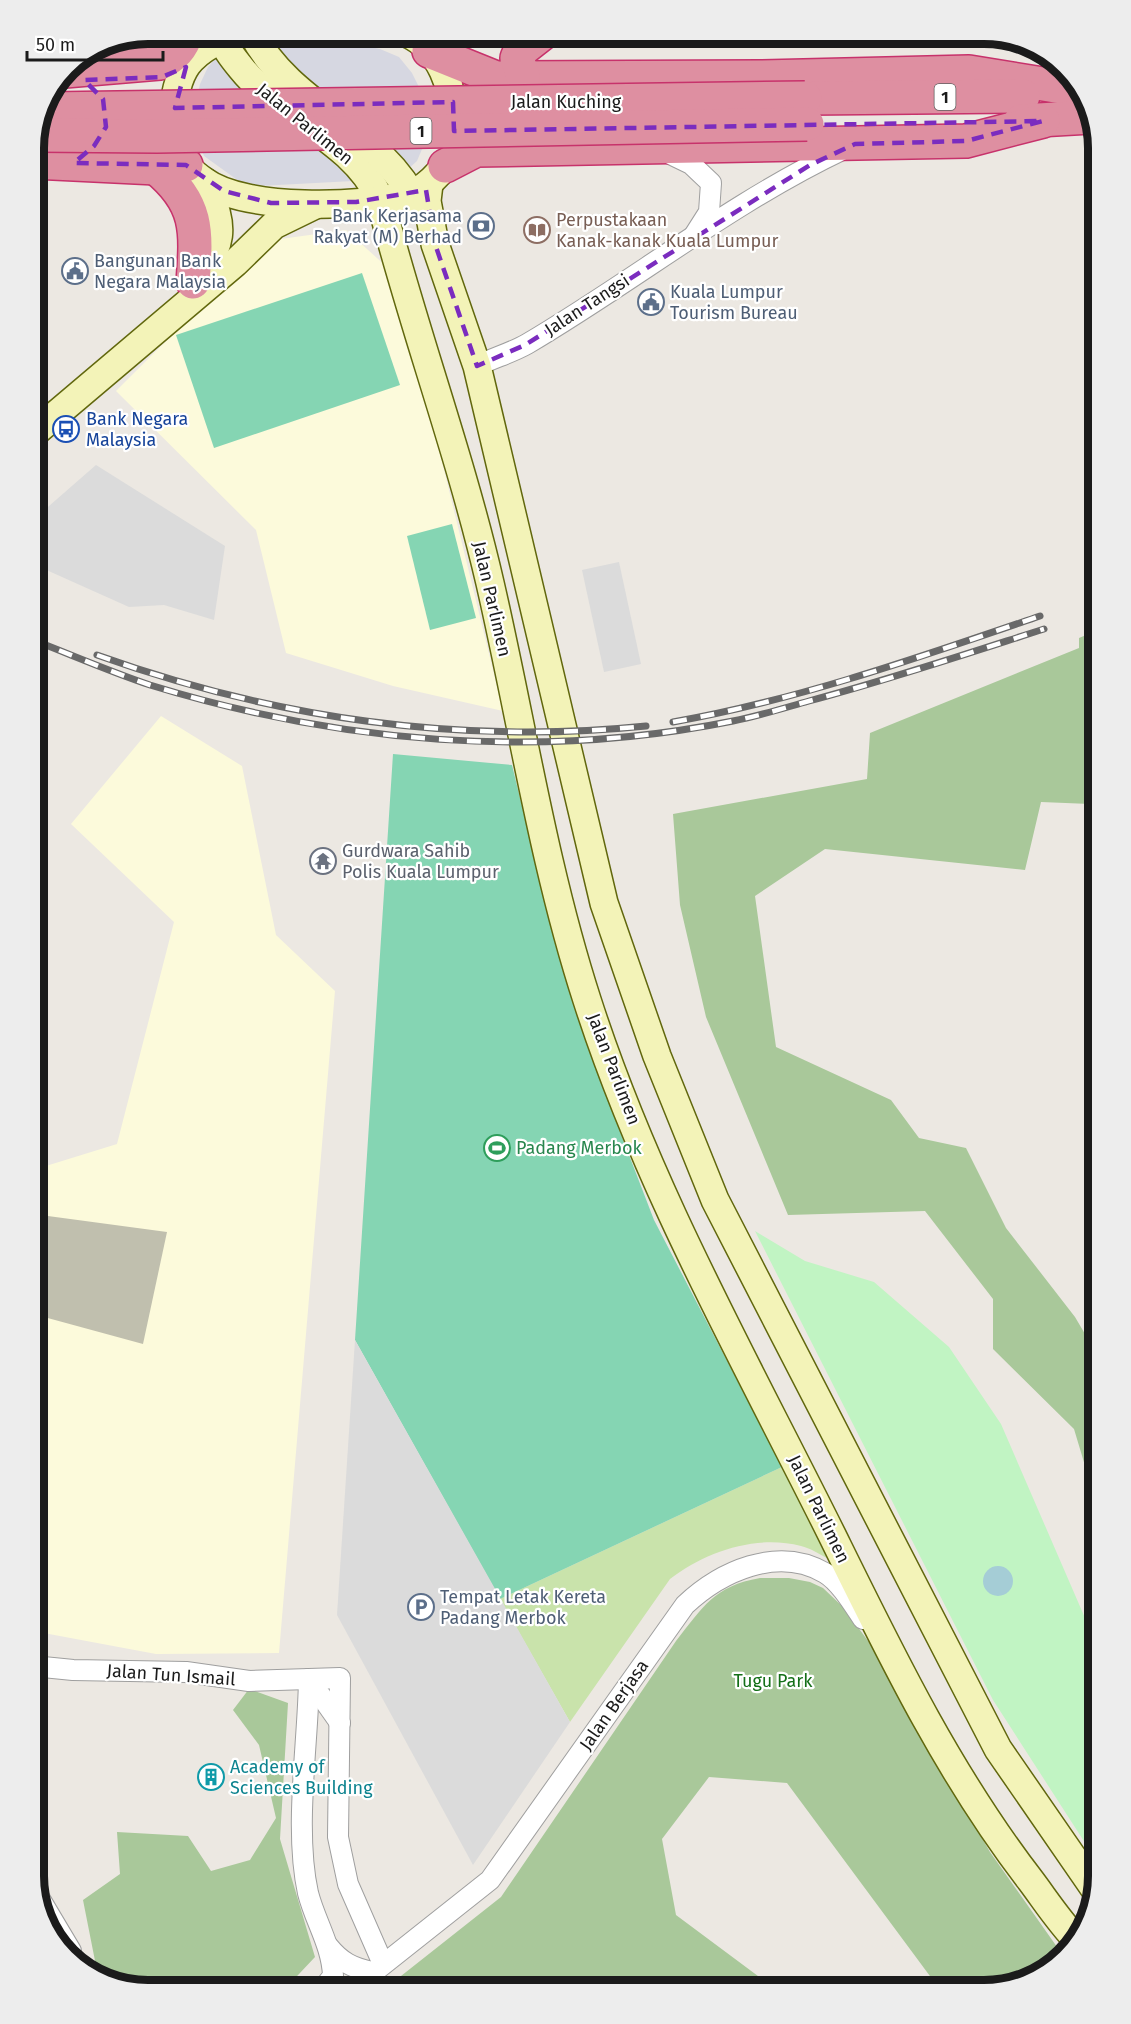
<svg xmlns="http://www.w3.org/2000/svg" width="1131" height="2024" font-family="'Fira Sans',sans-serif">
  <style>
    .education { fill: #fcfadb }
    .construction { fill: #c0bfae }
    .grass { fill: #c9e3ab }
    .forest { fill: #a9c89a }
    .park { fill: #c1f4c3 }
    .pitch { fill: #85d5b3 }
    .parking { fill: #dbdbdb }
    .plaza { fill: #d6d7e1 }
    .water { fill: #a5cdd6 }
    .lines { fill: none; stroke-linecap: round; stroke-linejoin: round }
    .street-casing { stroke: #9f9f9f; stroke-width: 22 }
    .secondary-casing { stroke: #61670d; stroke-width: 30 }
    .highway-casing { stroke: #c7326b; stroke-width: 36 }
    .street { stroke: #fff; stroke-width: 20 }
    .secondary { stroke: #f3f3b8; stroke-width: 27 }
    .highway { stroke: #de8fa1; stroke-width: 33 }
    .rail-casing { stroke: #696969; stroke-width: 7 }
    .rail { stroke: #fff; stroke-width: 4.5; stroke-dasharray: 14; stroke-linecap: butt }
    .highway-bridge-casing { stroke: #c7326b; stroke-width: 36; stroke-linecap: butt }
    .highway-bridge { stroke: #de8fa1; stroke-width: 33 }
    .marked { fill: none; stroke: #7b2cbf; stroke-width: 4.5; stroke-dasharray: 12 8; stroke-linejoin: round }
    .labels { text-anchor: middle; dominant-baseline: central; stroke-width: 4.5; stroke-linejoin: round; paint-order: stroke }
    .shield { fill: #fff; stroke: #5f5f5f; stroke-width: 1.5 }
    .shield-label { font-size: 16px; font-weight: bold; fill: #1b1b1b }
    .street-label { font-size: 18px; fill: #1b1b1b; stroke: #fff }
    .service-label { font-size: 18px; fill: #4e5e75; stroke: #fff; text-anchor: start }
    .education-label { font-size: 18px; fill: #785e54; stroke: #fff; text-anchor: start }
    .transit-label { font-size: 18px; fill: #164399; stroke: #fff; text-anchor: start }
    .worship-label { font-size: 18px; fill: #5b616d; stroke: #fff; text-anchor: start }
    .leisure-label { font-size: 18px; fill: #27864d; stroke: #fff; text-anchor: start }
    .park-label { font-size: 18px; fill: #146f18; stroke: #fff }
    .culture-label { font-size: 18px; fill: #0d838f; stroke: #fff; text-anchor: start }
    .rim { fill: none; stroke: #1b1b1b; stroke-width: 8 }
  </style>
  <rect width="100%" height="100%" fill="#ece8e2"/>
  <g class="education">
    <path d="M 346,230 L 388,268 L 424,388 L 503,711 L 393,686 L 286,653 L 256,530 L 116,391 L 266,241 Z"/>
    <path d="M 161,716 L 242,766 L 276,935 L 335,991 L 279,1653 L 156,1654 L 33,1631 L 33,1170 L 117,1144 L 174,922 L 71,824 Z"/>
  </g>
  <path class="construction" d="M 33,1214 L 167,1232 L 143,1344 L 33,1314 Z"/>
  <path class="grass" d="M 782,1467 L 827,1558 C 819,1554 810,1548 801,1546 C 756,1534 705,1552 670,1579 L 570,1722 L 500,1599 Z"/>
  <g class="forest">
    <path d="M 1098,630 L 1098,768 L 1090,804 L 1041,802 L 1025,870 L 825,849 L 755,896 L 776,1047 L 891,1100 L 919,1138 L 966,1148 L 1006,1228 L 1075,1317 L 1098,1356 L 1098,1509 L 1074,1429 L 993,1349 L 993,1299 L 925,1211 L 788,1215 L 706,1017 L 680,905 L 673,814 L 867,779 L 870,733 L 1079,648 L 1079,638 Z"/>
    <path d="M 760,1578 L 789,1578 L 810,1582 L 823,1588 L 843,1607 L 871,1645 L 990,1852 L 1062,1954 L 1034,1979 L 983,1991 L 941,1991 L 787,1783 L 709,1777 L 662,1839 L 676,1915 L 778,1991 L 382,1991 L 501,1897 L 676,1641 C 703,1607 714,1586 760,1578 Z"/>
    <path d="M 249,1689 L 288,1703 L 280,1839 L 315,1957 L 283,1991 L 141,1991 L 98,1976 L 83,1900 L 120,1874 L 117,1832 L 188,1836 L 211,1871 L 250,1860 L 276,1818 L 259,1745 L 233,1710 Z"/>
  </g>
  <g class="park">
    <path d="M 150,33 L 135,49 L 81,57 L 104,42 Z"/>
    <path d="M 755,1231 L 805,1261 L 874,1282 L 949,1347 L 1001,1424 L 1098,1648 L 1098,1863 L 993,1700 Z"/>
  </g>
  <g class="pitch">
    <path d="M 362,273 L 400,385 L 214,448 L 176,335 Z"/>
    <path d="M 452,524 L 476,618 L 430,630 L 407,536 Z"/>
    <path d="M 393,754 L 512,765 L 556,947 L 599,1077 L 654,1220 L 782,1467 L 500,1599 L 355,1340 Z"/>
  </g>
  <g class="parking">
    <path d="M 96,465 L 225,546 L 214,620 L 164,605 L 129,607 L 33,564 L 33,520 Z"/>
    <path d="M 619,562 L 641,664 L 604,672 L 582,570 Z"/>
    <path d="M 355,1340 L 570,1722 L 473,1865 L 337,1615 Z"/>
  </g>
  <path class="plaza" d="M 311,40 L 342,41 L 380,49 L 399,57 L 412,73 L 421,91 L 425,142 L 417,161 L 407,170 L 392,175 L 353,181 L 259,186 L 243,184 L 204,156 L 196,136 L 193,115 L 200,84 L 208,67 L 219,55 L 252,45 Z"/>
  <circle class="water" cx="998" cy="1581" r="15"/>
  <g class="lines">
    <defs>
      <g id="street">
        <path d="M 664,151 L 691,164 L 711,183 L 709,212 L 695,234"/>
        <path d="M 477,366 C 493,358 511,353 527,344 C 634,281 732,202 844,149"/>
        <path d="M 33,1666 L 73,1670 L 186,1672 L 249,1681 L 340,1678 L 338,1837 L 348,1884 L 383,1964"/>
        <path d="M 309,1679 C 308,1745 294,1829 308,1893 C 315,1921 332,1946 333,1976 L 321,1991"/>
        <path d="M 309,1679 L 340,1723"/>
        <path d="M 37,1894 L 71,1951 L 71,1957"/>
        <path d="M 328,1946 C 341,1962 352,1968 373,1972"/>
        <path d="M 350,1991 L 490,1880 L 685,1605 C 720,1572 777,1545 825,1573 C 840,1582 853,1604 863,1619"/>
      </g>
      <g id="secondary">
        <path d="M 220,33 C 224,47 232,57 241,68 C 281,118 353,139 380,199 C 413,328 460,453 490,583 C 522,722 543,864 587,1000 C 647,1187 745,1360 832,1535 C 891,1655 949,1775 1031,1881 C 1046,1901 1060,1923 1078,1941"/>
        <path d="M 241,33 C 222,37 199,49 187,65 C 170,89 168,142 187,166 C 191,171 198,177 204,181 C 244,211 363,208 410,194 C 422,190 431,182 439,173"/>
        <path d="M 252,33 C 293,110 382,129 418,207"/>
        <path d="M 406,33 C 441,48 454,89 454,123"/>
        <path d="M 429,184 L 427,201 L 435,244 L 477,366 L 604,903 L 657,1056 L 715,1200 L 998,1749 L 1094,1888"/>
        <path d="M 192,284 C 224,244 226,230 205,182"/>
        <path d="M 33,434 L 235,263 L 274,225 L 315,205"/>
      </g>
      <g id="highway">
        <path d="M 429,51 L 496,78 L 760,77 L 969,72 L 1080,90"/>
        <path d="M 65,71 L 160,63 C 175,56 182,48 187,33"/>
        <path d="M 523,77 L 517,58 L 520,51 L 543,33"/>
        <path d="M 810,98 L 1023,96"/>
        <path d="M 1021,121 L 1091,117"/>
        <path d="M 33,162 L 156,168 L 186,165"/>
        <path d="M 445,166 L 476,150 L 966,141 L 1043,121"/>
        <path d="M 156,168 C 199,203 197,231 193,282"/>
      </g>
    </defs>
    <use href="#street" class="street-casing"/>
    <use href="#secondary" class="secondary-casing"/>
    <use href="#highway" class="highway-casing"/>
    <use href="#street" class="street"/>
    <use href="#secondary" class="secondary"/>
    <use href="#highway" class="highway"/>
    <defs>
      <g id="rail">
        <path d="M 33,640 C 72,655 111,672 150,685 C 339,743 539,760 733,721 C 759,716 784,708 809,701 C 888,680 966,654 1044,629"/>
        <path d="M 97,655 C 273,718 460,745 646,726"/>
        <path d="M 673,722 C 798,700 920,657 1040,616"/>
      </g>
    </defs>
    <use href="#rail" class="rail-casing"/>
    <use href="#rail" class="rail"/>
    <defs>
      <g id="highway-bridge">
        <path d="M 48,109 L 805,98"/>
        <path d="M 36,135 L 157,136 L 807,124"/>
      </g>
    </defs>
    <use href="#highway-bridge" class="highway-bridge-casing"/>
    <use href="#highway-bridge" class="highway-bridge"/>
  </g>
  <path class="marked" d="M 186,67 L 175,108 L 453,102 L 454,131 L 1043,121 L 966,141 L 855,144 L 810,165 L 525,345 L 477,366 L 435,244 L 426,190 L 356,202 L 271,203 L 224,191 L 186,165 L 74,163 L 94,146 L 106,127 L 103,99 L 84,80 L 162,77 Z"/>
  <defs>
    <symbol id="bank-ring" viewBox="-11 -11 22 22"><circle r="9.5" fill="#fff" stroke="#5c6f8a" stroke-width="1.5"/><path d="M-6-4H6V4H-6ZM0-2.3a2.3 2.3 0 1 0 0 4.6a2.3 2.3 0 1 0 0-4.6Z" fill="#5c6f8a"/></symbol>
    <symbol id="library-ring" viewBox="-11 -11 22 22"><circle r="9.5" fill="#fff" stroke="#8d6e63" stroke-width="1.5"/><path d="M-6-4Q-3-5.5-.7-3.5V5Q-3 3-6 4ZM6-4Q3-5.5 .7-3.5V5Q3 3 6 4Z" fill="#8d6e63"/></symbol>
    <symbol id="civic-ring" viewBox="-11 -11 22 22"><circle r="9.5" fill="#fff" stroke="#5c6f8a" stroke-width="1.5"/><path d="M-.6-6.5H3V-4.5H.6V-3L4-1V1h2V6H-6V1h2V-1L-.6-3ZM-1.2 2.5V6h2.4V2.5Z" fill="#5c6f8a"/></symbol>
    <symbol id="bus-ring" viewBox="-11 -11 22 22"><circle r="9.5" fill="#fff" stroke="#1a4fb4" stroke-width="1.5"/><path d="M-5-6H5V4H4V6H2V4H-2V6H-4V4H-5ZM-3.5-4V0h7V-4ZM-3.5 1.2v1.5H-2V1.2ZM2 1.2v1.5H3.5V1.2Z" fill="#1a4fb4"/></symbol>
    <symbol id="temple-ring" viewBox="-11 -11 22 22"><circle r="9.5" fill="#fff" stroke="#6b7280" stroke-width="1.5"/><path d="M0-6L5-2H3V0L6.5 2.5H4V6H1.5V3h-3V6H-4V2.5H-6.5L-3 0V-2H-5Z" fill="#6b7280"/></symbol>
    <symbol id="stadium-ring" viewBox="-11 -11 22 22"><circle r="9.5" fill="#fff" stroke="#2e9e5b" stroke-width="1.5"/><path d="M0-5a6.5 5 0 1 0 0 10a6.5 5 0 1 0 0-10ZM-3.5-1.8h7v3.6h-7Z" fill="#2e9e5b"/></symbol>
    <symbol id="parking-ring" viewBox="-11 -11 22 22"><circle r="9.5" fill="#fff" stroke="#5c6f8a" stroke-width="1.5"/><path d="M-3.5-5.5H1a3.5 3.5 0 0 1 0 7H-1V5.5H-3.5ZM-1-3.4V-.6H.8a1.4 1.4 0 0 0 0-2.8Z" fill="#5c6f8a"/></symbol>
    <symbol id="building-ring" viewBox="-11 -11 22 22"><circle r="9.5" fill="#fff" stroke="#0f9aa8" stroke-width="1.5"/><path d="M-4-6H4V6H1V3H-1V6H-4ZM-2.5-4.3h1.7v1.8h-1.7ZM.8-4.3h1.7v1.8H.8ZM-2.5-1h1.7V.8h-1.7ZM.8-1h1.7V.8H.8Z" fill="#0f9aa8"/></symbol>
  </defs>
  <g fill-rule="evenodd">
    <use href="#bank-ring" x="466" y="211" width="30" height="30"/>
    <use href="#library-ring" x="522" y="215" width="30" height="30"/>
    <use href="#civic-ring" x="60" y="256" width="30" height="30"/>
    <use href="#civic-ring" x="636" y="287" width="30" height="30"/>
    <use href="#bus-ring" x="51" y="414" width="30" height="30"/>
    <use href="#temple-ring" x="308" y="846" width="30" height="30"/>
    <use href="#stadium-ring" x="482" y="1133" width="30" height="30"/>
    <use href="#parking-ring" x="406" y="1592" width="30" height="30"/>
    <use href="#building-ring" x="196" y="1762" width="30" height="30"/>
  </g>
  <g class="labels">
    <g class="shield">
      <rect x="934.5" y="84" width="21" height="26" rx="4.5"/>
      <rect x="410.5" y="118" width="21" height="26" rx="4.5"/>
    </g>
    <g class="shield-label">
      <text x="945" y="97">1</text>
      <text x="421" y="131">1</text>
    </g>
    <g class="street-label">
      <text x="566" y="102">Jalan Kuching</text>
      <text transform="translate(305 124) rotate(39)">Jalan Parlimen</text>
      <text transform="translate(587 305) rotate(-33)">Jalan Tangsi</text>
      <text transform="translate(492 599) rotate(77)">Jalan Parlimen</text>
      <text transform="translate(614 1069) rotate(69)">Jalan Parlimen</text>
      <text transform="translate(819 1509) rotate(64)">Jalan Parlimen</text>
      <text transform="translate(171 1675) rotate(4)">Jalan Tun Ismail</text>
      <text transform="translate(614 1705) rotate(-55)">Jalan Berjasa</text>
    </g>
    <g class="service-label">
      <text x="462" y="216" text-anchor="end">Bank Kerjasama<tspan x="462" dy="21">Rakyat (M) Berhad</tspan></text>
      <text x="94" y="261">Bangunan Bank<tspan x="94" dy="21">Negara Malaysia</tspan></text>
      <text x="670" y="292">Kuala Lumpur<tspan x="670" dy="21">Tourism Bureau</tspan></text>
      <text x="440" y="1597">Tempat Letak Kereta<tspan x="440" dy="21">Padang Merbok</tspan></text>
    </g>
    <g class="education-label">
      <text x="556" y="220">Perpustakaan<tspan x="556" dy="21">Kanak-kanak Kuala Lumpur</tspan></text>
    </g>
    <g class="transit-label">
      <text x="86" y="419">Bank Negara<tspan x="86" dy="21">Malaysia</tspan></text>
    </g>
    <g class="worship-label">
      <text x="342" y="851">Gurdwara Sahib<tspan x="342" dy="21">Polis Kuala Lumpur</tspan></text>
    </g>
    <g class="leisure-label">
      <text x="516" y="1148">Padang Merbok</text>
    </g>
    <g class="park-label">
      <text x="773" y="1681">Tugu Park</text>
    </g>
    <g class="culture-label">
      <text x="230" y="1767">Academy of<tspan x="230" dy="21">Sciences Building</tspan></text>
    </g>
  </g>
  <path d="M0 0H1131V2024H0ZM148 44H984A104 104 0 0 1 1088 148V1876A104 104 0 0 1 984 1980H148A104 104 0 0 1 44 1876V148A104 104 0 0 1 148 44Z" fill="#ededed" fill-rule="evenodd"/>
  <path class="rim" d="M148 44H984A104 104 0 0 1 1088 148V1876A104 104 0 0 1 984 1980H148A104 104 0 0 1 44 1876V148A104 104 0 0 1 148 44Z"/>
  <path d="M27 51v9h136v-9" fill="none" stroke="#1b1b1b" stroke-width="3"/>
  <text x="36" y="51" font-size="18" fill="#1b1b1b" stroke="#ffffff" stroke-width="4.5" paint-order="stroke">50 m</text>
</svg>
